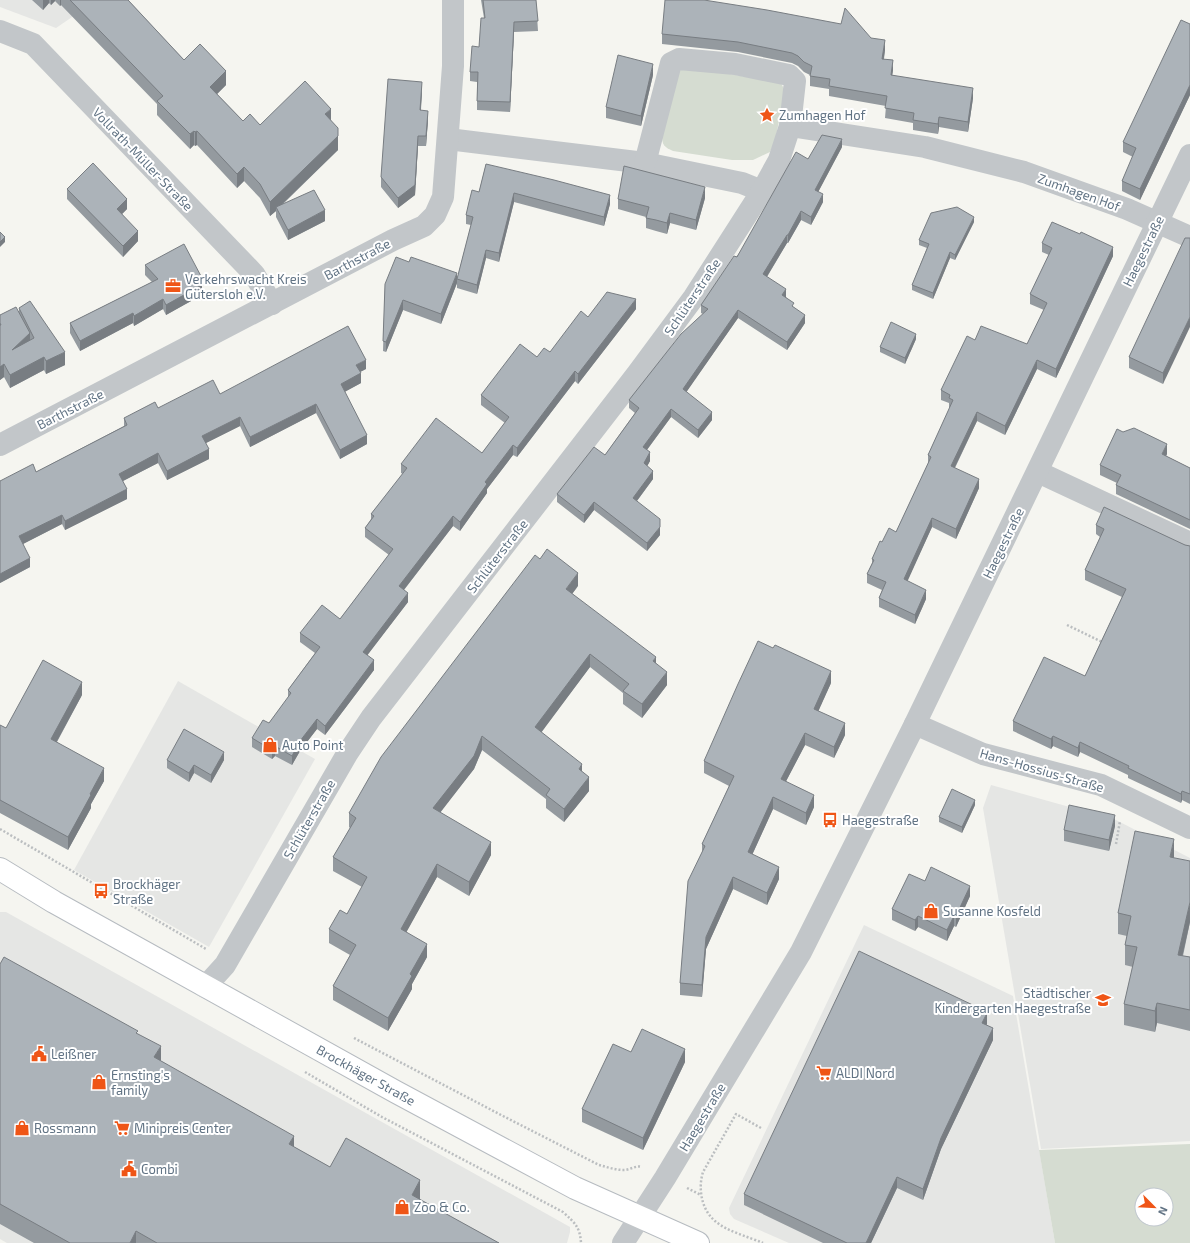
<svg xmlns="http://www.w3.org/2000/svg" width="1190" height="1243" font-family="'Exo 2',sans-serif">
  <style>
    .built { fill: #e5e6e4 }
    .green { fill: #d5dcd1; fill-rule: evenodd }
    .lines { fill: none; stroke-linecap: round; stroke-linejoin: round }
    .secondary-casing { stroke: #b6bbc0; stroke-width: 24 }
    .path { stroke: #bbbec0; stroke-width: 2.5; stroke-dasharray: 2 2; stroke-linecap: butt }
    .street { stroke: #c2c6c9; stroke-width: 22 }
    .secondary { stroke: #fff; stroke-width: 22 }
    .wall { fill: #949a9f }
    .shaded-wall { fill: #787d82 }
    .building { fill: #acb3b9; stroke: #787d82 }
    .labels { text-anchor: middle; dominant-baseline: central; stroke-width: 4; stroke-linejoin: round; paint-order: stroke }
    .poi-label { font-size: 13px; fill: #617384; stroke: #fff; text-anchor: start }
    .street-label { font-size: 13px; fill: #617384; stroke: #fff }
  </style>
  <rect width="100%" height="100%" fill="#f5f5f0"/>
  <g class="built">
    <path d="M 0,0 L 97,0 L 56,28 L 0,7 Z"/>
    <path d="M 178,681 L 315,759 L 209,947 L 74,870 Z"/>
    <path d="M 991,785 L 1116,820 L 1190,858 L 1190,1141 L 1041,1149 L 983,808 Z"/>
    <path d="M 0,912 L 6,912 L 570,1227 L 570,1232 L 567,1243 L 7,1243 L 0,1239 Z"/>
    <path d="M 864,925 L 1013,996 L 1055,1243 L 789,1243 L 734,1219 L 730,1214 L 729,1208 Z"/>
  </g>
  <g class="green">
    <path d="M 684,66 L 781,83 L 785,91 L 775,141 L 770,152 L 753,160 L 732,160 L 673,151 C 664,147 662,145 662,135 L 677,72 Z"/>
    <path d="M 1190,1144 L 1190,1243 L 1055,1243 L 1039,1150 ZM 1142,1195 L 1166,1195 L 1166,1219 L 1142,1219 Z"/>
  </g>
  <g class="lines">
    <defs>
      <path id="secondary" d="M 0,869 L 54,902 L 396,1092 L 575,1188 L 698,1243"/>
    </defs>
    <use href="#secondary" class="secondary-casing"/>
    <g class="path">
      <path d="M 1067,625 L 1102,642"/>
      <path d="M 0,829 L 206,949"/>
      <path d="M 1116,844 L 1120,821"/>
      <path d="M 354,1038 L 503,1116 L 599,1165 C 607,1167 615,1170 624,1170 C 630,1170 636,1165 642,1167"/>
      <path d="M 305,1072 L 382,1117 L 563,1212 C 575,1223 580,1227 581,1243"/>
      <path d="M 761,1128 L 736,1114 L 703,1172 C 698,1188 701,1209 715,1221 C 726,1231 749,1237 763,1243"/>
      <path d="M 687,1188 L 701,1195"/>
    </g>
    <g class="street">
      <path d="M 0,31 L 33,44 L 254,274 L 272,304"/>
      <path d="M 790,126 L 925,147 L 1024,172 L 1127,209 L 1190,237"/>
      <path d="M 448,139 L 645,163 L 742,183 L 762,191"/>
      <path d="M 0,445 L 393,240 L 424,226 L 435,215 L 443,197 L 453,66 L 453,0"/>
      <path d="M 1038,472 L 1190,543"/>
      <path d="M 915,724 L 983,754 L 1101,785 L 1190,828"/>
      <path d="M 205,987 L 225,965 L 347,754 L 371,718 L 637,374 L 694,297 L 762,191 L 779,160 L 790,126 L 795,81 L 789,75 L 735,64 L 679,59 L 671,63 L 645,163"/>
      <path d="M 623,1243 L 665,1178 L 801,952 L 915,724 L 1190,155"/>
    </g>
    <use href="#secondary" class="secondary"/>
  </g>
  <g class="wall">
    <path d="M 32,0 L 128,0 L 184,60 L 226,85 L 217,94 L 243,121 L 260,125 L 331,120 L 338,150 L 283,204 L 325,221 L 288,240 L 276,217 L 276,211 L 270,216 L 260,198 L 244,181 L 237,188 L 197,145 L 195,146 L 194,145 L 190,149 L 157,115 L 157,104 L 61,5 L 60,6 L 55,1 L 51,5 L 49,3 L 43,10 Z"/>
    <path d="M 481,0 L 536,0 L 538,31 L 514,32 L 510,112 L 477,110 L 477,82 L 470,81 L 470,72 L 479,47 L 484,18 Z"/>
    <path d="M 1190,24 L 1190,95 L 1140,200 L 1122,191 L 1122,181 L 1133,157 L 1123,152 L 1123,142 Z"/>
    <path d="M 662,34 L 871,38 L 885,50 L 884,59 L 893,70 L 892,75 L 973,98 L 968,132 L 939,127 L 938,134 L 913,130 L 913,123 L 885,118 L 886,106 L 829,96 L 829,89 L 810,86 L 810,75 L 804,72 L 798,66 L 792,63 L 738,52 L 662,44 Z"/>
    <path d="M 653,75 L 641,126 L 606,118 L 606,107 Z"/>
    <path d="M 422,91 L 421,110 L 428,120 L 426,146 L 418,146 L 415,195 L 398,208 L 381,187 L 381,177 Z"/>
    <path d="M 842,147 L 818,192 L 823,202 L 811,225 L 801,220 L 788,243 L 787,243 L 767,277 L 786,297 L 805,323 L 787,350 L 738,318 L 686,392 L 712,420 L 698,438 L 671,417 L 647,450 L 650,461 L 647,466 L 653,479 L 637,501 L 660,535 L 647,551 L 594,510 L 584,523 L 557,502 L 557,494 L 605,455 L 635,413 L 629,408 L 629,400 L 703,314 L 701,313 L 701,305 L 808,159 Z"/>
    <path d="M 486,164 L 610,204 L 604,226 L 514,202 L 499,262 L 486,258 L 477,294 L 457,288 L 457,279 L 471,225 L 466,224 L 466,215 L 479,192 Z"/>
    <path d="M 67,189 L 127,209 L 122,214 L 138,241 L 123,257 L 67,199 Z"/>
    <path d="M 705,198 L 696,230 L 670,223 L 667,234 L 656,231 L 646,228 L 646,217 L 618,209 L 618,199 Z"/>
    <path d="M 974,222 L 955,260 L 950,258 L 933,299 L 912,290 L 912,285 L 927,248 L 919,245 L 919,240 Z"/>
    <path d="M 1190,238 L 1163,384 L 1129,368 L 1129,357 Z"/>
    <path d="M 1042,243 L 1113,256 L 1056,378 L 1037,369 L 1005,435 L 977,421 L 955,468 L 979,488 L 956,539 L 932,527 L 907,581 L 926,599 L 915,624 L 879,607 L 879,598 L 882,590 L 867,583 L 867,574 L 872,563 L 872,559 L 882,542 L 896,532 L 928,464 L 928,455 L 950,408 L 949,407 L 949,403 L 941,400 L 941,390 L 975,340 L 1027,344 L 1044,310 L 1030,304 L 1030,294 L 1049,255 L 1042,252 Z"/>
    <path d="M 145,265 L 202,288 L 200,296 L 166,315 L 163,309 L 134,326 L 133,323 L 80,351 L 70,333 L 70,323 L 152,282 L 145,275 Z"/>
    <path d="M 457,283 L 441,324 L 403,310 L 386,352 L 383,351 L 385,284 Z"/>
    <path d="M 19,308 L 65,365 L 46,374 L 44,370 L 10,388 L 4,377 L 0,380 L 0,315 L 19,311 Z"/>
    <path d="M 636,309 L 578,384 L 575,381 L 517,457 L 513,455 L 487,489 L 487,493 L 460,531 L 453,526 L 404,590 L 408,602 L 367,655 L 374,670 L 325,735 L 317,729 L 300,751 L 292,765 L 275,756 L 272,759 L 252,747 L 252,738 L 269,723 L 288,698 L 288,690 L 315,653 L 300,642 L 300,633 L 340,619 L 389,555 L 365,537 L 365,528 L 371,519 L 371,514 L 403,474 L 401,473 L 401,464 L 482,453 L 505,423 L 481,405 L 481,395 L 537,357 L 550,352 L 588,317 Z"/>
    <path d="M 916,339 L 905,364 L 880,352 L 880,347 Z"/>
    <path d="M 366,369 L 360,372 L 361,383 L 344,392 L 367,444 L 340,459 L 316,413 L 250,447 L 240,426 L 206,443 L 209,459 L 167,480 L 158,463 L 123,481 L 127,499 L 65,530 L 62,524 L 23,544 L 30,567 L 0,583 L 0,481 L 36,472 L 124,426 L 124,418 L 158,408 L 220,394 Z"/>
    <path d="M 1167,454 L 1166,456 L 1190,468 L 1190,529 L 1116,494 L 1116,485 L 1117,483 L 1100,475 L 1100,465 Z"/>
    <path d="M 1096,525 L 1190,546 L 1190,804 L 1182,800 L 1181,803 L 1128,778 L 1128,775 L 1080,752 L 1078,757 L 1053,746 L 1051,749 L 1013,731 L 1013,721 L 1085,676 L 1122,597 L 1085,580 L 1085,570 L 1100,537 L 1096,534 Z"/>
    <path d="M 578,586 L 572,594 L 656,663 L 667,685 L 642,718 L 623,704 L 623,693 L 590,667 L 541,732 L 582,772 L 589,791 L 564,822 L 546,808 L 546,799 L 482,750 L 474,769 L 440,812 L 491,855 L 469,896 L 437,877 L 406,932 L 427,957 L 412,984 L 412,989 L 388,1031 L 333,1000 L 333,986 L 350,955 L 329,943 L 329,929 L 347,914 L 362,887 L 333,871 L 333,857 L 350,828 L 349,827 L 349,813 Z"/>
    <path d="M 831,683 L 818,711 L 845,735 L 834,758 L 805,745 L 786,781 L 814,807 L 806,825 L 773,809 L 752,855 L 779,879 L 767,905 L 733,889 L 706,949 L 702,997 L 680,995 L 680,983 L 702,853 L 702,844 L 729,786 L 704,773 L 704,761 Z"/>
    <path d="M 82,695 L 57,742 L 104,781 L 91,804 L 91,808 L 68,850 L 0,813 L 0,725 L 6,728 Z"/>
    <path d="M 167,760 L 224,760 L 211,783 L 194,773 L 189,782 L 167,768 Z"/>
    <path d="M 975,805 L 962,833 L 939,822 L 939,817 Z"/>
    <path d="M 1115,826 L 1109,851 L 1064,841 L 1064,830 Z"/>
    <path d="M 1174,858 L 1190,922 L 1183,956 L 1190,957 L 1190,1031 L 1157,1023 L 1155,1032 L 1124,1025 L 1124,1004 L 1133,967 L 1125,965 L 1125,945 L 1127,936 L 1118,934 L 1118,913 Z"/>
    <path d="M 925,881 L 970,896 L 956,927 L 954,926 L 947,941 L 918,927 L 915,931 L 892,920 L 892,909 Z"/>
    <path d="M 0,964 L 138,1034 L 161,1061 L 294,1147 L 330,1167 L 420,1200 L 499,1243 L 34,1243 L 0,1224 Z"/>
    <path d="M 977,1008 L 987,1024 L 986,1025 L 993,1040 L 941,1149 L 923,1200 L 897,1188 L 871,1243 L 823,1243 L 744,1205 L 744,1194 Z"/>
    <path d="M 631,1052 L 685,1062 L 643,1150 L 582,1122 L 582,1109 Z"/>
  </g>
  <g class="shaded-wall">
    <path d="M 43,0 L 49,0 L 49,3 L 43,10 Z"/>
    <path d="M 51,0 L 55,0 L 55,1 L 51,5 Z"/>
    <path d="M 60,0 L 61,0 L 61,5 L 60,6 Z"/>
    <path d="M 514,22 L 514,32 L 510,112 L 510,102 Z"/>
    <path d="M 885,40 L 885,50 L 882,69 L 882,59 Z"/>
    <path d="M 893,60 L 893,70 L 891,85 L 891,75 Z"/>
    <path d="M 653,64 L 653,75 L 641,126 L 641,116 Z"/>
    <path d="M 226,71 L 226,85 L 210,101 L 210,87 Z"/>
    <path d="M 422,82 L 422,91 L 420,120 L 420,110 Z"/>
    <path d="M 1190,85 L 1190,95 L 1140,200 L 1140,189 Z"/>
    <path d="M 973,88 L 973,98 L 968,132 L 968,122 Z"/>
    <path d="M 331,109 L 331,124 L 325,114 Z"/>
    <path d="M 428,111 L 428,120 L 426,146 L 426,136 Z"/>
    <path d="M 939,117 L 939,127 L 938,134 L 938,124 Z"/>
    <path d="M 194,131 L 194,145 L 190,149 L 190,134 Z"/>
    <path d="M 197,131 L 197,145 L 195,146 L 195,132 Z"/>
    <path d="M 338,136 L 338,150 L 277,209 L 276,207 L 276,211 L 270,216 L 270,202 Z"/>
    <path d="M 418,136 L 418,146 L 415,195 L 398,208 L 398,198 Z"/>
    <path d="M 842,139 L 842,147 L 815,198 L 815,190 Z"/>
    <path d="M 244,167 L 244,181 L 237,188 L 237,174 Z"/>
    <path d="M 705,187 L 705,198 L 696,230 L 696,220 Z"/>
    <path d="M 514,193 L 514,202 L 499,262 L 499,253 Z"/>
    <path d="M 823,194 L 823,202 L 811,225 L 811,217 Z"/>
    <path d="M 610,195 L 610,204 L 604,226 L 604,217 Z"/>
    <path d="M 127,199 L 127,209 L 117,219 L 117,209 Z"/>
    <path d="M 325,210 L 325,221 L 288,240 L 288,230 Z"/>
    <path d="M 801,211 L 801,220 L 788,243 L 788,235 Z"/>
    <path d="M 670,213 L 670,223 L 667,234 L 667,223 Z"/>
    <path d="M 974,217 L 974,222 L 955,260 L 955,255 Z"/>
    <path d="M 138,231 L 138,241 L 123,257 L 123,246 Z"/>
    <path d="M 787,235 L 787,243 L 763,283 L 763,274 Z"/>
    <path d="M 5,237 L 5,242 L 0,247 L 0,242 Z"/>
    <path d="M 1113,247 L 1113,256 L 1056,378 L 1056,369 Z"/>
    <path d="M 486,250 L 486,258 L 477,294 L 477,285 Z"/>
    <path d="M 950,252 L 950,258 L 933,299 L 933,293 Z"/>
    <path d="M 457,273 L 457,283 L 441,324 L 441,314 Z"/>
    <path d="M 202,278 L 202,288 L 200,296 L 166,315 L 166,305 Z"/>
    <path d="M 786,289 L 786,298 L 782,295 Z"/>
    <path d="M 163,299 L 163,309 L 134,326 L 134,316 Z"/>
    <path d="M 636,299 L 636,309 L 578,384 L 578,374 Z"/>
    <path d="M 403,300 L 403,310 L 386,352 L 386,342 Z"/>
    <path d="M 738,310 L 738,318 L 683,397 L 683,389 Z"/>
    <path d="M 133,313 L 133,323 L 80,351 L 80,341 Z"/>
    <path d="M 805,315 L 805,323 L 787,350 L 787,342 Z"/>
    <path d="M 1190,317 L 1190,327 L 1163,384 L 1163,373 Z"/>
    <path d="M 30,333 L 30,346 L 12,350 Z"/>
    <path d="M 916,334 L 916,339 L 905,364 L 905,358 Z"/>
    <path d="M 65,352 L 65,365 L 46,374 L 46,361 Z"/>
    <path d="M 44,357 L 44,370 L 10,388 L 10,375 Z"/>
    <path d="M 366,360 L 366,369 L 356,374 L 356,365 Z"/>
    <path d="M 1037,360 L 1037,369 L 1005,435 L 1005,426 Z"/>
    <path d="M 4,364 L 4,377 L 0,380 L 0,367 Z"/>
    <path d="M 575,371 L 575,381 L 517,457 L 517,448 Z"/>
    <path d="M 361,373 L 361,383 L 341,394 L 341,384 Z"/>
    <path d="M 316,404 L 316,413 L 250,447 L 250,437 Z"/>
    <path d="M 671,409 L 671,417 L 643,455 L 643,447 Z"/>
    <path d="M 712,412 L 712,420 L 698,438 L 698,430 Z"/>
    <path d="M 977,412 L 977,421 L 951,475 L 951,466 Z"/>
    <path d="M 240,417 L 240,426 L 202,445 L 202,436 Z"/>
    <path d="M 367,435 L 367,444 L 340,459 L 340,450 Z"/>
    <path d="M 1167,444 L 1167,454 L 1162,464 L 1162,454 Z"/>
    <path d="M 513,445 L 513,455 L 487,489 L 487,493 L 460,531 L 460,522 L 485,482 Z"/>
    <path d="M 209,449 L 209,459 L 167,480 L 167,471 Z"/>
    <path d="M 650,452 L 650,461 L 644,472 L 644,463 Z"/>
    <path d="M 158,453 L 158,463 L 119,483 L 119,474 Z"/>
    <path d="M 653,471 L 653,479 L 633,506 L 633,498 Z"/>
    <path d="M 979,479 L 979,488 L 956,539 L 956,529 Z"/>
    <path d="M 127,489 L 127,499 L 65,530 L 65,521 Z"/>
    <path d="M 594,502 L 594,510 L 584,523 L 584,515 Z"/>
    <path d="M 62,515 L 62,524 L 19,546 L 19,536 Z"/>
    <path d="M 453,516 L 453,526 L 399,596 L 399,586 Z"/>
    <path d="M 932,518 L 932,527 L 904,589 L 904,579 Z"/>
    <path d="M 660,527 L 660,535 L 647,551 L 647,543 Z"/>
    <path d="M 30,558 L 30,567 L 0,583 L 0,574 Z"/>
    <path d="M 578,573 L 578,586 L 566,602 L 566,589 Z"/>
    <path d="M 926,590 L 926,599 L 915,624 L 915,615 Z"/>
    <path d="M 408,593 L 408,602 L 363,661 L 363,652 Z"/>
    <path d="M 590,654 L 590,667 L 535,741 L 535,727 Z"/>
    <path d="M 656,657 L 656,670 L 653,661 Z"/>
    <path d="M 374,660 L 374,670 L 325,735 L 325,726 Z"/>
    <path d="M 831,671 L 831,683 L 814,721 L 814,709 Z"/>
    <path d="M 667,672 L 667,685 L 642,718 L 642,704 Z"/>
    <path d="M 82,682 L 82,695 L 51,752 L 51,739 Z"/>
    <path d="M 317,719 L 317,729 L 300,751 L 292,765 L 292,756 L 300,741 Z"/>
    <path d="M 845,723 L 845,735 L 834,758 L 834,747 Z"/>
    <path d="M 805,733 L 805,745 L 781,791 L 781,779 Z"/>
    <path d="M 482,736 L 482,750 L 474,769 L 433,822 L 433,808 Z"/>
    <path d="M 1053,736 L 1053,746 L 1051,749 L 1051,739 Z"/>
    <path d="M 1080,742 L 1080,752 L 1078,757 L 1078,748 Z"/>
    <path d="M 275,746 L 275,756 L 272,759 L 272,750 Z"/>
    <path d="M 224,752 L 224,760 L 211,783 L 211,775 Z"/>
    <path d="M 582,764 L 582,778 L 579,769 Z"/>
    <path d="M 194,765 L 194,773 L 189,782 L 189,773 Z"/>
    <path d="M 104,768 L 104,781 L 91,804 L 91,808 L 68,850 L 68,837 L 90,794 Z"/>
    <path d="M 589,777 L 589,791 L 564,822 L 564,809 Z"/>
    <path d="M 1182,791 L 1182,800 L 1181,803 L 1181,794 Z"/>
    <path d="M 814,795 L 814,807 L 806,825 L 806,813 Z"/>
    <path d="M 773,797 L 773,809 L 748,864 L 748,852 Z"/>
    <path d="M 975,800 L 975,805 L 962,833 L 962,827 Z"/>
    <path d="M 1115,815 L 1115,826 L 1109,851 L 1109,840 Z"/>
    <path d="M 1174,839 L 1174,860 L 1170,857 Z"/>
    <path d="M 491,842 L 491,855 L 469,896 L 469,882 Z"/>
    <path d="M 437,864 L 437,877 L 401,942 L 401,929 Z"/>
    <path d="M 779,867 L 779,879 L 767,905 L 767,893 Z"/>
    <path d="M 733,877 L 733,889 L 706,949 L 702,997 L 702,985 L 706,937 Z"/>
    <path d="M 970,886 L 970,896 L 956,927 L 956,916 Z"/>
    <path d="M 1190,902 L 1190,922 L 1178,975 L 1178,955 Z"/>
    <path d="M 918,916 L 918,927 L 915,931 L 915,920 Z"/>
    <path d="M 954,916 L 954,926 L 947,941 L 947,930 Z"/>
    <path d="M 427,944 L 427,957 L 412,984 L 412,989 L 388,1031 L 388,1018 L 410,974 Z"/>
    <path d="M 1157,1003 L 1157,1023 L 1155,1032 L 1155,1011 Z"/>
    <path d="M 987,1013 L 987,1024 L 982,1034 L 982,1023 Z"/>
    <path d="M 993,1028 L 993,1040 L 941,1149 L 923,1200 L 923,1189 L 941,1138 Z"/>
    <path d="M 161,1046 L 161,1067 L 154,1057 Z"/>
    <path d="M 685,1049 L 685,1062 L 643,1150 L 643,1138 Z"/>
    <path d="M 294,1136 L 294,1156 L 289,1144 Z"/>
    <path d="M 897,1177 L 897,1188 L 871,1243 L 866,1243 Z"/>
    <path d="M 420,1180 L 420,1201 L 412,1195 Z"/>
    <path d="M 136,1231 L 136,1243 L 130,1243 Z"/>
  </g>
  <g class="building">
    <path d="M 70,0 L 128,0 L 184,60 L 200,44 L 226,71 L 210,87 L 243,121 L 250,114 L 260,125 L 305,81 L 331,109 L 325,114 L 338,128 L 338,136 L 270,202 L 260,184 L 244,167 L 237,174 L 197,131 L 195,132 L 194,131 L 190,134 L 157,101 L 163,96 Z"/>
    <path d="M 483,0 L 536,0 L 538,21 L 514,22 L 510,102 L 477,101 L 478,72 L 470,72 L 472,46 L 479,47 L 481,18 L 485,18 Z"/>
    <path d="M 665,0 L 704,0 L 767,10 L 841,24 L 845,8 L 871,38 L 885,40 L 882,59 L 893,60 L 891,75 L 973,88 L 968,122 L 939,117 L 938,124 L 913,120 L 914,113 L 885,108 L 887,96 L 829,86 L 830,79 L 810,76 L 812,66 L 804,62 L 798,56 L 792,53 L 738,42 L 662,34 Z"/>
    <path d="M 1181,20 L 1190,24 L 1190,85 L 1140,189 L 1122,181 L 1136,148 L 1123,142 Z"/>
    <path d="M 618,55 L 653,64 L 641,116 L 606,107 Z"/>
    <path d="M 388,79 L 422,82 L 420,110 L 428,111 L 426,136 L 418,136 L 415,185 L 398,198 L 381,177 Z"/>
    <path d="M 822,135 L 842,139 L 815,190 L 823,194 L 811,217 L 801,211 L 788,235 L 787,235 L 763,274 L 786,289 L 782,295 L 794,303 L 792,306 L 805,315 L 787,342 L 738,310 L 683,389 L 712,412 L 698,430 L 671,409 L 643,447 L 650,452 L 644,463 L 653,471 L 633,498 L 660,519 L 660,527 L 647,543 L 594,502 L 584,515 L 557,494 L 594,447 L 605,455 L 639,408 L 629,400 L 681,334 L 708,309 L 701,305 L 734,256 L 737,257 L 796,152 L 808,159 Z"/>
    <path d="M 93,163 L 127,199 L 117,209 L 138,231 L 123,246 L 67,189 Z"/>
    <path d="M 486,164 L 554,180 L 610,195 L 604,217 L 514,193 L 499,253 L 486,250 L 477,285 L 457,279 L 473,217 L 466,215 L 469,202 L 472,190 L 479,192 Z"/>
    <path d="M 624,166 L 705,187 L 696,220 L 670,213 L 667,223 L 656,220 L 646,218 L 649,207 L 618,199 Z"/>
    <path d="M 314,190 L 325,210 L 288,230 L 276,207 Z"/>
    <path d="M 957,207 L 974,217 L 955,255 L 950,252 L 933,293 L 912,285 L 929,244 L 919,240 L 931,213 Z"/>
    <path d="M 1052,222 L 1080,234 L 1081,232 L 1113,247 L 1056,369 L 1037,360 L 1005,426 L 977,412 L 951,466 L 979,479 L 956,529 L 932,518 L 904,579 L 926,590 L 915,615 L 879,598 L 886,582 L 867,574 L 874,560 L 872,559 L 880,541 L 882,542 L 889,528 L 896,532 L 931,457 L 928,455 L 953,400 L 949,398 L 950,395 L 941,390 L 967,336 L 975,340 L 981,326 L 1027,344 L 1047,303 L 1030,294 L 1052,248 L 1042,243 Z"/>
    <path d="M 0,232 L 5,237 L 0,242 Z"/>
    <path d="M 1185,238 L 1190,238 L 1190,317 L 1163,373 L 1129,357 Z"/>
    <path d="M 184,244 L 202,278 L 200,286 L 166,305 L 163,299 L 134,316 L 133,313 L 80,341 L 70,323 L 158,279 L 145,265 Z"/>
    <path d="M 396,257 L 409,262 L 411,257 L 457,273 L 441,314 L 403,300 L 386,342 L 383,341 L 385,284 Z"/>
    <path d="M 607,292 L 636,299 L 578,374 L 575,371 L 517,448 L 513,445 L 485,482 L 487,484 L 460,522 L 453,516 L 399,586 L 408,593 L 363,652 L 374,660 L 325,726 L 317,719 L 300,741 L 292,756 L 275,746 L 272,750 L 252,738 L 263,720 L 269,723 L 291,693 L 288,690 L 320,647 L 300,633 L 322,605 L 340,619 L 393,549 L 365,528 L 374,516 L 371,514 L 407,468 L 401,464 L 436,418 L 482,453 L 509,417 L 481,395 L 520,344 L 537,357 L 544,348 L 550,352 L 581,311 L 588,317 Z"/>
    <path d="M 30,301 L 65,352 L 46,361 L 44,357 L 10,375 L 4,364 L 0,367 L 0,325 L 1,325 L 0,323 L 0,315 L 16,307 L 30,333 L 12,350 L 34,338 L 19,308 Z"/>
    <path d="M 891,322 L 916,334 L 905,358 L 880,347 Z"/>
    <path d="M 348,326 L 366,360 L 356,365 L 361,373 L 341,384 L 367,435 L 340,450 L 316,404 L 250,437 L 240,417 L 202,436 L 209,449 L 167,471 L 158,453 L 119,474 L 127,489 L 65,521 L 62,515 L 19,536 L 30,558 L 0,574 L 0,481 L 33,464 L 36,472 L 127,425 L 124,418 L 155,402 L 158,408 L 213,380 L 220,394 Z"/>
    <path d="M 1134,428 L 1167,444 L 1162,454 L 1190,468 L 1190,520 L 1116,485 L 1121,475 L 1100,465 L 1117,429 L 1123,432 Z"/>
    <path d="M 1104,507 L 1185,545 L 1190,546 L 1190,794 L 1182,791 L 1181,794 L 1128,768 L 1129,766 L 1080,742 L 1078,748 L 1053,736 L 1051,739 L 1013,721 L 1044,657 L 1085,676 L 1126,589 L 1085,570 L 1104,529 L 1096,525 Z"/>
    <path d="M 547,549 L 578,573 L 566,589 L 656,657 L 653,661 L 667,672 L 642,704 L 623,691 L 629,684 L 590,654 L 535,727 L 582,764 L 579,769 L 589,777 L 564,809 L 546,795 L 550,789 L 482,736 L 474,756 L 433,808 L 491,842 L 469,882 L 437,864 L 401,929 L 427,944 L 410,974 L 412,976 L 388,1018 L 333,986 L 356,945 L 329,929 L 340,910 L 347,914 L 367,877 L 333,857 L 356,818 L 349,813 L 381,757 L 535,555 L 540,559 Z"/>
    <path d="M 758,641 L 773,648 L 775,645 L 831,671 L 814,709 L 845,723 L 834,747 L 805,733 L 781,779 L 814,795 L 806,813 L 773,797 L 748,852 L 779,867 L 767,893 L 733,877 L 706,937 L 702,985 L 680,983 L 688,881 L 705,846 L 702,844 L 734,776 L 704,761 L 738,684 Z"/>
    <path d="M 43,660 L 82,682 L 51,739 L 104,768 L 90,794 L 91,795 L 68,837 L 0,800 L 0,725 L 6,728 Z"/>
    <path d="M 184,729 L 224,752 L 211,775 L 194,765 L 189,773 L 167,760 Z"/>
    <path d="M 952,789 L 975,800 L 962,827 L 939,817 Z"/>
    <path d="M 1069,805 L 1115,815 L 1109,840 L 1064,830 Z"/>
    <path d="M 1135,831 L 1174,839 L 1170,857 L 1190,861 L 1190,902 L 1178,955 L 1190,957 L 1190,1010 L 1157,1003 L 1155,1011 L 1124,1004 L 1137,947 L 1125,945 L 1131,916 L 1118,913 Z"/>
    <path d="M 931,867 L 970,886 L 956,916 L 954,916 L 947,930 L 918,916 L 915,920 L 892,909 L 909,874 L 925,881 Z"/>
    <path d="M 859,951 L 977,1007 L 977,1008 L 987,1013 L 982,1023 L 993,1028 L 941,1138 L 923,1189 L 897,1177 L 866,1243 L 847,1243 L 744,1194 Z"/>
    <path d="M 4,957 L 138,1031 L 136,1033 L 161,1046 L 154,1057 L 294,1136 L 289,1144 L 330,1167 L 346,1138 L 420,1180 L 412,1195 L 499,1243 L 157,1243 L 136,1231 L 130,1243 L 70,1243 L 0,1204 L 0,964 Z"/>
    <path d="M 642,1029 L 685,1049 L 643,1138 L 582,1109 L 613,1044 L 631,1052 Z"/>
  </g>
  <defs>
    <symbol id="sight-bare" viewBox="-9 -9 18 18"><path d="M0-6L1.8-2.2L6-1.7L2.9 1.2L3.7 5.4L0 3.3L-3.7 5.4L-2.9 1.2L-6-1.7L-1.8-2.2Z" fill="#ef5516" stroke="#fff" stroke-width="2.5" paint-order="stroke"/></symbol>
    <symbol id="office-bare" viewBox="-9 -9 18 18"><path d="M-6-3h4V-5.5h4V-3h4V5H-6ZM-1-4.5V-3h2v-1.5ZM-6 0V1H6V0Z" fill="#ef5516" stroke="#fff" stroke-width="2.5" paint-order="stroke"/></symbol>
    <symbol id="shop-bare" viewBox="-9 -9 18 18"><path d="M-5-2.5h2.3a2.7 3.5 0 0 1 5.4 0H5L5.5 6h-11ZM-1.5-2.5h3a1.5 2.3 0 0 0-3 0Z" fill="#ef5516" stroke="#fff" stroke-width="2.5" paint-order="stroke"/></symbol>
    <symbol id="bus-bare" viewBox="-9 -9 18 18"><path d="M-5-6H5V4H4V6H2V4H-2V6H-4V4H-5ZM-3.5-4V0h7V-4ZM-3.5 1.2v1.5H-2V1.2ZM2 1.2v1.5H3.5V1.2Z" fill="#ef5516" stroke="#fff" stroke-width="2.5" paint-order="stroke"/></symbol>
    <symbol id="school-bare" viewBox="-9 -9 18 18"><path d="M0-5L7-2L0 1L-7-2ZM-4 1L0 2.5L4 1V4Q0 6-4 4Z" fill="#ef5516" stroke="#fff" stroke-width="2.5" paint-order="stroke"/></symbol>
    <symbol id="civic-bare" viewBox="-9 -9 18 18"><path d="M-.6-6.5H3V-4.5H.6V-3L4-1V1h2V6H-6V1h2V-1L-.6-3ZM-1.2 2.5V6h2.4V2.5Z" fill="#ef5516" stroke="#fff" stroke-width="2.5" paint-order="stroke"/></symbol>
    <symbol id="supermarket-bare" viewBox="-9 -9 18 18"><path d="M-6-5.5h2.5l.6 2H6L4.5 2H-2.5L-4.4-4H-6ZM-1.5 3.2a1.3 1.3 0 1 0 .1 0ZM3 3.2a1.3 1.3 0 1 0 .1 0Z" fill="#ef5516" stroke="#fff" stroke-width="2.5" paint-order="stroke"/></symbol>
  </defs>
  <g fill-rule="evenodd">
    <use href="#sight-bare" x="756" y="104" width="22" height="22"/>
    <use href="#office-bare" x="162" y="275" width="22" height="22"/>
    <use href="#shop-bare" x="259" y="734" width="22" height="22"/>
    <use href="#bus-bare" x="819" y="809" width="22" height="22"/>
    <use href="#bus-bare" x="90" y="880" width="22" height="22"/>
    <use href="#shop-bare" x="920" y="900" width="22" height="22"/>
    <use href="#school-bare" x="1092" y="989" width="22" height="22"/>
    <use href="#civic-bare" x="28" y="1043" width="22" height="22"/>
    <use href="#supermarket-bare" x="813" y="1062" width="22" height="22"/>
    <use href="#shop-bare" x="88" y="1071" width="22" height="22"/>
    <use href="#shop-bare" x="11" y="1117" width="22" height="22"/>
    <use href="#supermarket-bare" x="111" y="1117" width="22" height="22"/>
    <use href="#civic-bare" x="118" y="1158" width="22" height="22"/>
    <use href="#shop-bare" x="391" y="1196" width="22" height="22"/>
  </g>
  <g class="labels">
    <g class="poi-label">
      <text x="779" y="115">Zumhagen Hof</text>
      <text x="185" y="279">Verkehrswacht Kreis<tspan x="185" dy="15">Gütersloh e.V.</tspan></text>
      <text x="282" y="745">Auto Point</text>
      <text x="842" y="820">Haegestraße</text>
      <text x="113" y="884">Brockhäger<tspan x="113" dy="15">Straße</tspan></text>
      <text x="943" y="911">Susanne Kosfeld</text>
      <text x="1091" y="993" text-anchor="end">Städtischer<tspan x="1091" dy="15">Kindergarten Haegestraße</tspan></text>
      <text x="51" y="1054">Leißner</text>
      <text x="836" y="1073">ALDI Nord</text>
      <text x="111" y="1075">Ernsting's<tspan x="111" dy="15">family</tspan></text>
      <text x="34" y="1128">Rossmann</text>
      <text x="134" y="1128">Minipreis Center</text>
      <text x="141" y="1169">Combi</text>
      <text x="414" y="1207">Zoo &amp; Co.</text>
    </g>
    <g class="street-label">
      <text transform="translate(143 159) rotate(46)">Vollrath-Müller-Straße</text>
      <text transform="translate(1079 192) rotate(20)">Zumhagen Hof</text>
      <text transform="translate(1143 251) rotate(-64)">Haegestraße</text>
      <text transform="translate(357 259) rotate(-28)">Barthstraße</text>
      <text transform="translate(692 297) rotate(-56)">Schlüterstraße</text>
      <text transform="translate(70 409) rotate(-27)">Barthstraße</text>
      <text transform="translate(1003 543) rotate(-64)">Haegestraße</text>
      <text transform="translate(497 556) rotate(-52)">Schlüterstraße</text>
      <text transform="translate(1042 770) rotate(16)">Hans-Hossius-Straße</text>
      <text transform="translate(309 819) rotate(-60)">Schlüterstraße</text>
      <text transform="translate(366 1075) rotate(29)">Brockhäger Straße</text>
      <text transform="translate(702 1117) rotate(-59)">Haegestraße</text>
    </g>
  </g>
  <g transform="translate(1154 1207) rotate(114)"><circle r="19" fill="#ffffff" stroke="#c0c7ce"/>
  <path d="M0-3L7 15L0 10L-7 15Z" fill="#ef5516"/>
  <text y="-6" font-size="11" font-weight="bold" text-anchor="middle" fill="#617384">N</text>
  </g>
</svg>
